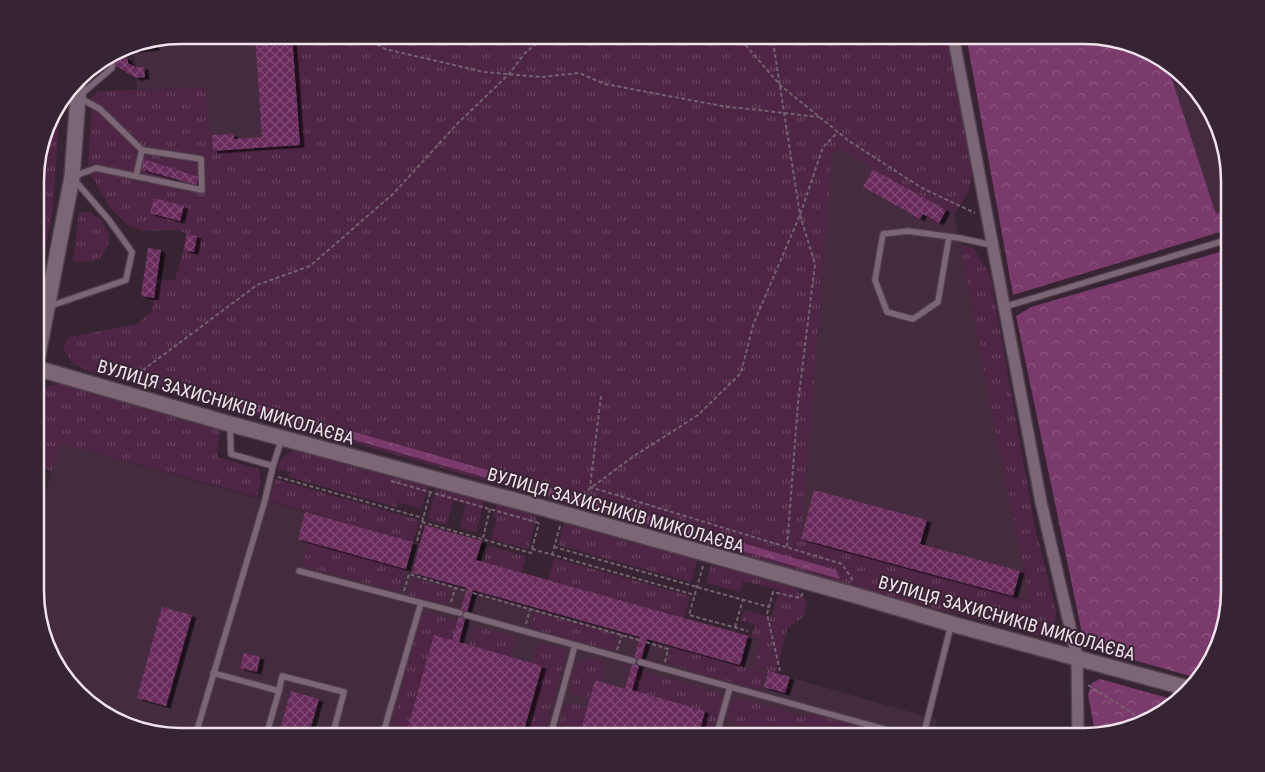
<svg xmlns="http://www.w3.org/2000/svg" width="1265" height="772" font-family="'Roboto Condensed',sans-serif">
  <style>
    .built { fill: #442c3e }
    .grass { fill: url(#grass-tufts) }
    .forest { fill: url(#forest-crowns) }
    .building { fill: url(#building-cross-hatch); filter: url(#shadow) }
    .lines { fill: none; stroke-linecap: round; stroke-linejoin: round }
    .service-casing { stroke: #50404c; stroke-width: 8 }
    .minor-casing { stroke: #50404c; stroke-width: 14 }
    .tertiary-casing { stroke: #50404c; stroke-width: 18 }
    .path { stroke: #73626e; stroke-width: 2; stroke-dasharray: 4 2.5; stroke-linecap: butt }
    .service { stroke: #7c6575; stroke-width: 5.5 }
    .minor { stroke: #7c6575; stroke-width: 11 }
    .tertiary { stroke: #7c6575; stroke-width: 15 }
    .labels { text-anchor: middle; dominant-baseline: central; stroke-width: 4; stroke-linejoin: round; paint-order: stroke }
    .street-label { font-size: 18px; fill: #f0e3ec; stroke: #372432 }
    .rim { fill: none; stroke: #f0e3ec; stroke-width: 2.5 }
  </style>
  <defs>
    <pattern id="grass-tufts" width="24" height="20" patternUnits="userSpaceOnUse" patternTransform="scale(1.25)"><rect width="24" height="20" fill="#4e2544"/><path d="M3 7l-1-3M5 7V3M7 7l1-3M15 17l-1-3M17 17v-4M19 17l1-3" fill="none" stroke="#68445f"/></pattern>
    <pattern id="forest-crowns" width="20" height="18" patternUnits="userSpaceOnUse" patternTransform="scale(1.25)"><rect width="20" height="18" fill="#7a3a6b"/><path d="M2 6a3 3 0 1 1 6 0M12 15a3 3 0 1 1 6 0" fill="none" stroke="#8d5680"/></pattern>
    <pattern id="building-cross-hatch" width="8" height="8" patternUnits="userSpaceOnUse" patternTransform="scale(1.25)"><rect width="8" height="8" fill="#692b5b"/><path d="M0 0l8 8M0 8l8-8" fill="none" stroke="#7f4a73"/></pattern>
    <filter id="shadow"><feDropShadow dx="4.5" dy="2.5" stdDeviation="0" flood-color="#0009"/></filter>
  </defs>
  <rect width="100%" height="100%" fill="#372432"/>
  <g class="built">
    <path d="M 181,35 L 292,35 L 300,145 L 213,151 L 205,88 L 137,90 L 134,44 Z"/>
    <path d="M 1167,64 L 1206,100 L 1230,171 L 1230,208 L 1216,214 Z"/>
    <path d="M 837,147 L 873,169 L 954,214 L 990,404 L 1028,590 L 1026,601 L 801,539 L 832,157 Z"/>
    <path d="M 60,443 L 420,544 L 425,525 L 482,541 L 477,560 L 761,639 L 754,667 L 937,720 L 935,729 L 963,737 L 180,737 L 108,717 L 59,672 L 36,610 L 36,526 Z"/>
  </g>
  <g class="grass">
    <path d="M 292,35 L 948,35 L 972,172 L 969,191 L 954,214 L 873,169 L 837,147 L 832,157 L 801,539 L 1026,600 L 1028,590 L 990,404 L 960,244 L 973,248 L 990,274 L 1035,527 L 1056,611 L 1054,631 L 1044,638 L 1017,629 L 848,587 L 651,528 L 230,407 L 90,372 L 72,363 L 63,348 L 69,337 L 137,324 L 152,311 L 157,279 L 175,280 L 187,234 L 179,230 L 143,231 L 128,225 L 110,208 L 88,169 L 92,97 L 98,91 L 205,88 L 213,151 L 300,145 Z"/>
    <path d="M 60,103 L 53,208 L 36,293 L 36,162 L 50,116 Z"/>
    <path d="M 90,212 L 101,220 L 110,237 C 104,260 96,264 73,261 L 79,213 Z"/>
    <path d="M 61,383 L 220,428 L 217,457 L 258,469 L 261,481 L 257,497 L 60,443 L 52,471 L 36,466 L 36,397 L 44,388 Z"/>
    <path d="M 300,448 L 429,484 L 421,509 L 398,502 L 396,507 L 289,477 L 290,472 L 277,469 C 282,456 287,452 300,448 Z"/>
    <path d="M 275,479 L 419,520 L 413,542 L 269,501 Z"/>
    <path d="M 437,485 L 485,498 L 476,532 L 460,528 L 466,504 L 453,501 L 447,525 L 428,520 Z"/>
    <path d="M 497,504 L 537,515 L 528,549 L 491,539 L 497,518 L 493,517 Z"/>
    <path d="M 564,523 L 697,560 L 691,582 L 558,545 Z"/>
    <path d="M 308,542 L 406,569 L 399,592 L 302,565 Z"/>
    <path d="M 488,546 L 526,556 L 521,573 L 484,562 Z"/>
    <path d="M 554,558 L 690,596 L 684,618 L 548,580 Z"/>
    <path d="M 711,565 L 788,583 L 797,589 L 807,603 L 804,616 L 787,629 L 776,673 L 754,667 L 761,639 L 751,637 L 755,624 L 741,621 L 744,610 L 772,617 L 779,590 L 743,581 L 740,592 L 706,583 Z"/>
    <path d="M 412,578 L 451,589 L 446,606 L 408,595 Z"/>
    <path d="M 428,612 L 457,621 L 452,640 L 434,636 L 405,737 L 389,737 L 419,624 L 423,615 Z"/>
    <path d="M 534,612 L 618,635 L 613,651 L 530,628 Z"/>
    <path d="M 475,626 L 516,637 L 510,657 L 469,645 Z"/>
    <path d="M 542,643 L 561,647 L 566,653 L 542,737 L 522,737 L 542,666 L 532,663 L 538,645 Z"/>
    <path d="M 672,646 L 765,673 L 761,690 L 667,664 Z"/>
    <path d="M 588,657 L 601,659 L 604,670 L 601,682 L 594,680 L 589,699 L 573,695 L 570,689 L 576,666 Z"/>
    <path d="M 638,670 L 718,693 L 722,700 L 711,737 L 698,737 L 705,711 L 632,690 Z"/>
    <path d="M 737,698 L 805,717 L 812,714 L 895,737 L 781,737 L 737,725 L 728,717 L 731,702 Z"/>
    <path d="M 572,703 L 587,707 L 579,737 L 556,737 L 565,706 Z"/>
  </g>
  <g class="forest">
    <path d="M 966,35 L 1085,35 L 1157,55 L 1167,64 L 1216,214 L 1230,208 L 1230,229 L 1013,295 Z"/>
    <path d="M 1230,249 L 1230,601 L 1210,664 L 1197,678 L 1095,649 L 1082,633 L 1016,316 L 1031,307 Z"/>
    <path d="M 222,394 L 836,570 L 840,579 L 212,399 Z"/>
    <path d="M 1100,679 L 1175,700 L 1157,717 L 1096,736 L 1088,695 L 1092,683 Z"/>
  </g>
  <g class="building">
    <path d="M 255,35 L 292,35 L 300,145 L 213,151 L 212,135 L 234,134 L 234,139 L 262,137 Z"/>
    <path d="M 154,40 L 155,48 L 134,50 L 134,44 Z"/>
    <path d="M 116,52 L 128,59 L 128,63 L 135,67 L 144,67 L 145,77 L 136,78 L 106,60 L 106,58 Z"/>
    <path d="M 143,159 L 199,177 L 196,185 L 141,169 Z"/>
    <path d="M 873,169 L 946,210 L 939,223 L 923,214 L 920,219 L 863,187 Z"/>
    <path d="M 154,198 L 184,206 L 180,221 L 150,213 Z"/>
    <path d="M 187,234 L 197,236 L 194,252 L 184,250 Z"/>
    <path d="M 148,248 L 161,250 L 154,298 L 141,296 Z"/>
    <path d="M 814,490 L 927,520 L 920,544 L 1020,571 L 1013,596 L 801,539 Z"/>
    <path d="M 305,512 L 413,542 L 406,569 L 298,539 Z"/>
    <path d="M 425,525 L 482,541 L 476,560 L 748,636 L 740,665 L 647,639 L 632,690 L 705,711 L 698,737 L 579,737 L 595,680 L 625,689 L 640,637 L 473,590 L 459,642 L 542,666 L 522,737 L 405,737 L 434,635 L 452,640 L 467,588 L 412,573 Z"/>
    <path d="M 162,607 L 192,615 L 166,706 L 137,698 Z"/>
    <path d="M 244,653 L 260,657 L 257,672 L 240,668 Z"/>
    <path d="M 768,671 L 790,677 L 785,693 L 764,687 Z"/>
    <path d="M 291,691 L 319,699 L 308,737 L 280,729 Z"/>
    <path d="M 225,729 L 253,736 L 253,737 L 223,737 Z"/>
  </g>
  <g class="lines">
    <defs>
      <g id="service">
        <path d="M 136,176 L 142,150"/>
        <path d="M 949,237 L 938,302 L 913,319 L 887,312 L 875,280 L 883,234 L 908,231 L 959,238 L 992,245"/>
        <path d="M 50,306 L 126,280 L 132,252 L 109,220 L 72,177 L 96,168 L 202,190 L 201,159 L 142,150 L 100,109 L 78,97 L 112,68 L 112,63"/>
        <path d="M 1004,307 L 1230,239"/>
        <path d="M 230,426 L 231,454 L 273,466 L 282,438"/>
        <path d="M 299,571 L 460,613"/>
        <path d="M 466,615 L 575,645 L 550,737"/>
        <path d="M 575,645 L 633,661"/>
        <path d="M 640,662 L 913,737"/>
        <path d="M 213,673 L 279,691 L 282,676 L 344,692 L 332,737"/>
        <path d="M 718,730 L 745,737"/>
        <path d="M 195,737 L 265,500 L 273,466"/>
        <path d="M 269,737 L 266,736 L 279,691"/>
        <path d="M 382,737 L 421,603"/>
        <path d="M 716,737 L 730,687"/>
        <path d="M 923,737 L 951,625"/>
      </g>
      <path id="minor" d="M 953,35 L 1041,502 L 1077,657 L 1078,737"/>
      <g id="tertiary">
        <path d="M 36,365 L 72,177 L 78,97 L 78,80"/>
        <path d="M 36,368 L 230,424 L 543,508 L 858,596 L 952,624 L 1187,688"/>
      </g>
    </defs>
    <use href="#service" class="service-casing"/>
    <use href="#minor" class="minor-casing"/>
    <use href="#tertiary" class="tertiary-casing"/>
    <g class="path">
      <path d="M 360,35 L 385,49 L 484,72 L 541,77 L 579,73 L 605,84 L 722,106 L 819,117"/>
      <path d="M 737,35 L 780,85 L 849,141 L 922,188 L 975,213"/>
      <path d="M 772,35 L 800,215 L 815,264 L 798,403 L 787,547"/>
      <path d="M 127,382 L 257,285 L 310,266 L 394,193 L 457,124 L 509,74 L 525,53 L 547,35"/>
      <path d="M 601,396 L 590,487 L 842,564 L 854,582"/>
      <path d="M 278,477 L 423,518"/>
      <path d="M 391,481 L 539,523"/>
      <path d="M 572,502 L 631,458 L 698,415 L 741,373 L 753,325 L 800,215 L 823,147 L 838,132"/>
      <path d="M 422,522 L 531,553 L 539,523"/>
      <path d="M 483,538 L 490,509"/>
      <path d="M 417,541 L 430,493"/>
      <path d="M 554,547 L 769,607"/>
      <path d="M 532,549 L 695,595"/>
      <path d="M 552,555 L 560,526"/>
      <path d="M 703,566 L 689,615 L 748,631"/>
      <path d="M 404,591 L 409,574 L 466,591"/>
      <path d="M 473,593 L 639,640"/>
      <path d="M 451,602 L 455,588"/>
      <path d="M 526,624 L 530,609"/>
      <path d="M 735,627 L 743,599"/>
      <path d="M 646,642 L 668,649 L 665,662"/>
      <path d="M 617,650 L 622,635"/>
      <path d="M 780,671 L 767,614 L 773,592 L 800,598 L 803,593"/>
      <path d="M 1088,685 L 1145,721"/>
    </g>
    <use href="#service" class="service"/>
    <use href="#minor" class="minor"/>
    <use href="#tertiary" class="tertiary"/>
  </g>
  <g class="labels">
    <g class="street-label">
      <text transform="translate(226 402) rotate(16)">ВУЛИЦЯ ЗАХИСНИКІВ МИКОЛАЄВА</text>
      <text transform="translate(616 510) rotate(16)">ВУЛИЦЯ ЗАХИСНИКІВ МИКОЛАЄВА</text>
      <text transform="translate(1007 618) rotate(16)">ВУЛИЦЯ ЗАХИСНИКІВ МИКОЛАЄВА</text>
    </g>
  </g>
  <path d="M0 0H1265V772H0ZM181 44H1084A137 137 0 0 1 1221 181V591A137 137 0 0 1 1084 728H181A137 137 0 0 1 44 591V181A137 137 0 0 1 181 44Z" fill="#372432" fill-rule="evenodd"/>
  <path class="rim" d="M181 44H1084A137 137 0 0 1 1221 181V591A137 137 0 0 1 1084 728H181A137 137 0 0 1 44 591V181A137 137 0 0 1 181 44Z"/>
</svg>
